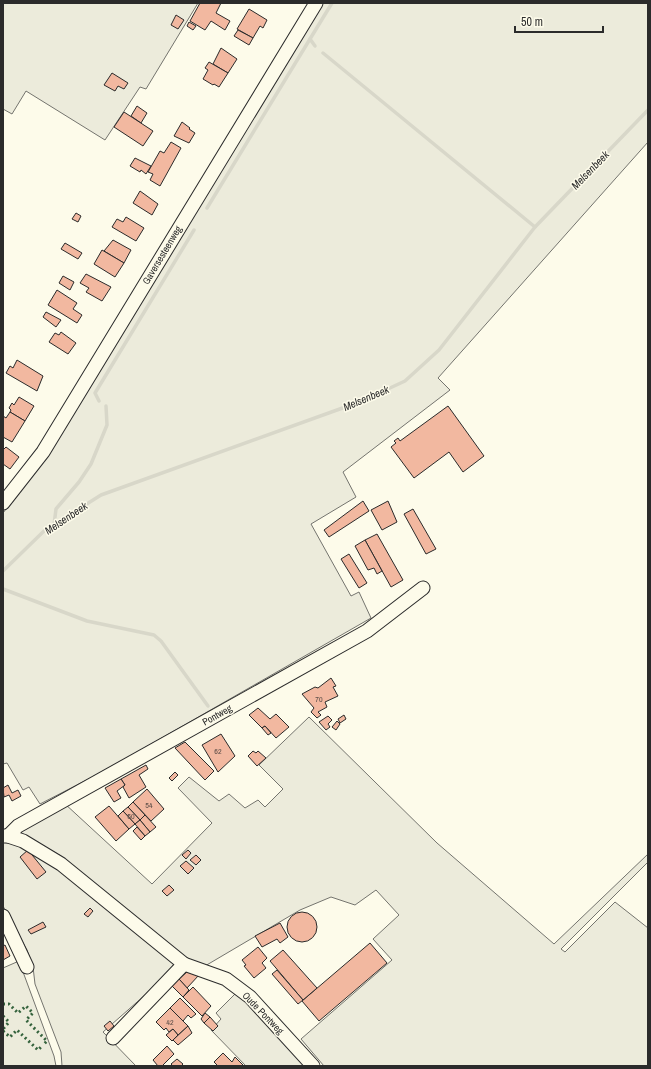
<svg xmlns="http://www.w3.org/2000/svg" width="651" height="1069" font-family="'Archivo Narrow',sans-serif">
  <style>
    .green { fill: #ecebdb; stroke: #74746e }
    .lines { fill: none; stroke-linecap: round; stroke-linejoin: round }
    .stream { stroke: #d8d7c9; stroke-width: 3.5 }
    .building { fill: #f2b8a0; stroke: #2b2b2b }
    .minor-casing { stroke: #2b2b2b; stroke-width: 15 }
    .minor { stroke: #fdfbea; stroke-width: 13 }
    .hedge { stroke: #34623c; stroke-width: 3; stroke-dasharray: 2 3; stroke-linecap: butt }
    .labels { text-anchor: middle; dominant-baseline: central; stroke-width: 3; stroke-linejoin: round; paint-order: stroke }
    .number-label { font-size: 8px; fill: #5d4e48 }
    .street-label { font-size: 10px; fill: #2b2b2b; stroke: #fdfbea }
    .water-label { font-size: 11px; font-style: italic; fill: #2b2b2b; stroke: #fdfbea }
  </style>
  <rect width="100%" height="100%" fill="#fdfbea"/>
  <g class="green">
    <path d="M 3,3 L 198,3 L 146,89 L 140,87 L 105,140 L 26,91 L 12,114 L 3,109 Z"/>
    <path d="M 320,3 L 648,3 L 648,142 L 438,378 L 450,390 L 343,472 L 356,497 L 311,524 L 351,596 L 359,592 L 371,618 L 106,770 L 40,804 L 29,787 L 23,790 L 7,763 L 3,764 L 3,513 L 47,457 Z"/>
    <path d="M 309,717 L 437,843 L 554,944 L 648,854 L 648,862 L 561,949 L 565,952 L 615,902 L 648,928 L 648,1066 L 324,1066 L 301,1039 L 392,960 L 373,939 L 399,915 L 376,890 L 355,905 L 331,897 L 300,910 L 205,966 L 186,959 L 61,856 L 18,831 L 64,803 L 152,884 L 212,823 L 178,788 L 189,777 L 219,801 L 229,794 L 245,808 L 258,800 L 265,807 L 283,789 L 259,765 Z"/>
    <path d="M 3,840 L 10,840 L 47,859 L 174,963 L 170,973 L 103,1032 L 136,1066 L 62,1066 L 61,1052 L 35,984 L 33,967 L 27,950 L 3,906 Z"/>
    <path d="M 19,961 L 54,1056 L 56,1066 L 3,1066 L 3,968 Z"/>
    <path d="M 236,993 L 240,994 L 307,1066 L 246,1066 L 211,1030 L 221,1019 L 216,1013 Z"/>
  </g>
  <g class="lines">
    <g class="stream">
      <path d="M 315,46 L 310,39 L 332,3"/>
      <path d="M 323,53 L 535,227"/>
      <path d="M 207,208 L 310,39"/>
      <path d="M 99,401 L 95,393 L 194,230"/>
      <path d="M 54,525 L 56,509 L 79,482 L 91,464 L 107,425 L 106,406"/>
      <path d="M 3,571 L 44,531 L 101,495 L 362,401 L 405,381 L 439,350 L 535,227 L 648,110"/>
      <path d="M 3,589 L 87,621 L 154,635 L 161,641 L 208,706"/>
    </g>
  </g>
  <g class="building">
    <path d="M 200,3 L 221,3 L 216,13 L 230,21 L 225,30 L 211,21 L 205,30 L 190,21 Z"/>
    <path d="M 249,9 L 267,20 L 263,28 L 260,26 L 253,38 L 237,29 Z"/>
    <path d="M 176,15 L 184,20 L 178,29 L 171,25 Z"/>
    <path d="M 189,22 L 196,26 L 193,30 L 187,26 Z"/>
    <path d="M 238,30 L 253,38 L 249,45 L 234,36 Z"/>
    <path d="M 221,48 L 237,59 L 228,73 L 213,64 Z"/>
    <path d="M 209,62 L 228,73 L 219,87 L 214,84 L 213,85 L 203,79 L 208,70 L 205,68 Z"/>
    <path d="M 112,73 L 128,83 L 124,89 L 118,86 L 115,91 L 104,85 Z"/>
    <path d="M 137,106 L 147,113 L 141,123 L 131,116 Z"/>
    <path d="M 124,112 L 153,131 L 143,146 L 114,127 Z"/>
    <path d="M 182,122 L 190,128 L 189,129 L 195,133 L 189,143 L 174,136 Z"/>
    <path d="M 171,142 L 181,148 L 160,186 L 150,180 L 153,174 L 148,172 L 160,151 L 164,153 Z"/>
    <path d="M 135,158 L 151,166 L 146,174 L 141,170 L 140,172 L 130,166 Z"/>
    <path d="M 140,191 L 158,204 L 152,215 L 133,203 Z"/>
    <path d="M 76,213 L 81,216 L 78,222 L 72,219 Z"/>
    <path d="M 126,217 L 144,228 L 136,241 L 112,227 L 117,219 L 123,222 Z"/>
    <path d="M 113,240 L 131,250 L 124,263 L 104,251 Z"/>
    <path d="M 65,243 L 82,253 L 78,259 L 61,249 Z"/>
    <path d="M 102,250 L 124,263 L 115,277 L 94,264 Z"/>
    <path d="M 86,274 L 111,287 L 102,301 L 86,292 L 89,288 L 80,283 Z"/>
    <path d="M 63,276 L 74,282 L 70,290 L 59,283 Z"/>
    <path d="M 57,290 L 77,303 L 73,309 L 82,315 L 77,323 L 48,305 Z"/>
    <path d="M 46,312 L 61,320 L 56,327 L 43,317 Z"/>
    <path d="M 61,332 L 76,343 L 68,354 L 49,342 L 55,333 L 59,335 Z"/>
    <path d="M 17,360 L 43,376 L 37,391 L 6,373 L 10,366 L 13,368 Z"/>
    <path d="M 19,397 L 34,406 L 25,421 L 10,412 L 11,410 L 9,408 L 12,403 L 14,405 Z"/>
    <path d="M 448,406 L 484,456 L 463,472 L 449,452 L 414,478 L 391,447 L 396,443 L 394,441 L 398,438 L 400,441 Z"/>
    <path d="M 10,412 L 25,421 L 12,442 L 3,437 L 3,416 L 6,418 Z"/>
    <path d="M 6,447 L 19,457 L 10,469 L 3,464 L 3,450 Z"/>
    <path d="M 363,501 L 369,511 L 329,537 L 324,530 Z"/>
    <path d="M 388,501 L 397,522 L 382,530 L 371,510 Z"/>
    <path d="M 413,509 L 436,549 L 426,554 L 404,514 Z"/>
    <path d="M 377,534 L 403,580 L 391,587 L 365,540 Z"/>
    <path d="M 365,540 L 382,571 L 377,574 L 374,568 L 368,570 L 355,546 Z"/>
    <path d="M 349,554 L 367,583 L 359,588 L 341,559 Z"/>
    <path d="M 331,678 L 336,686 L 333,687 L 338,696 L 325,702 L 327,707 L 318,712 L 321,715 L 317,718 L 311,712 L 314,708 L 302,694 L 315,687 L 318,688 Z"/>
    <path d="M 258,708 L 270,719 L 276,714 L 289,727 L 276,738 L 265,726 L 262,728 L 249,715 Z"/>
    <path d="M 344,715 L 346,719 L 340,723 L 338,719 Z"/>
    <path d="M 328,716 L 332,720 L 328,724 L 330,727 L 326,730 L 319,722 Z"/>
    <path d="M 337,721 L 340,724 L 336,730 L 332,727 Z"/>
    <path d="M 265,726 L 271,733 L 268,735 L 262,728 Z"/>
    <path d="M 221,734 L 235,756 L 218,772 L 202,745 Z"/>
    <path d="M 185,742 L 214,771 L 205,780 L 175,748 Z"/>
    <path d="M 253,751 L 256,753 L 258,751 L 266,758 L 257,766 L 248,756 Z"/>
    <path d="M 146,765 L 148,769 L 139,775 L 146,787 L 129,798 L 123,787 L 125,785 L 121,779 Z"/>
    <path d="M 175,772 L 178,775 L 172,781 L 169,778 Z"/>
    <path d="M 121,779 L 125,785 L 117,791 L 121,798 L 114,802 L 105,788 Z"/>
    <path d="M 8,785 L 12,793 L 18,790 L 21,796 L 12,801 L 9,795 L 4,797 L 3,788 Z"/>
    <path d="M 147,789 L 164,809 L 151,821 L 133,802 Z"/>
    <path d="M 133,802 L 145,815 L 140,820 L 128,807 Z"/>
    <path d="M 109,806 L 129,829 L 116,841 L 95,817 Z"/>
    <path d="M 128,807 L 140,820 L 135,824 L 123,811 Z"/>
    <path d="M 123,811 L 135,824 L 129,829 L 118,816 Z"/>
    <path d="M 145,815 L 156,827 L 150,832 L 140,820 Z"/>
    <path d="M 140,820 L 150,832 L 145,836 L 135,824 Z"/>
    <path d="M 137,827 L 145,836 L 141,840 L 133,831 Z"/>
    <path d="M 28,850 L 46,872 L 37,879 L 20,857 Z"/>
    <path d="M 188,850 L 191,853 L 186,859 L 182,855 Z"/>
    <path d="M 196,855 L 201,860 L 196,865 L 190,860 Z"/>
    <path d="M 186,861 L 194,868 L 188,874 L 180,866 Z"/>
    <path d="M 169,885 L 174,890 L 167,896 L 162,891 Z"/>
    <path d="M 90,908 L 93,911 L 88,917 L 84,914 Z"/>
    <circle cx="302" cy="927" r="15"/>
    <path d="M 43,922 L 46,927 L 31,934 L 28,930 Z"/>
    <path d="M 280,923 L 288,937 L 280,943 L 277,939 L 262,947 L 255,936 Z"/>
    <path d="M 370,943 L 387,963 L 319,1021 L 302,1001 Z"/>
    <path d="M 5,945 L 10,956 L 3,960 L 3,946 Z"/>
    <path d="M 258,947 L 267,958 L 262,963 L 266,968 L 254,978 L 244,966 L 246,965 L 242,960 Z"/>
    <path d="M 283,950 L 317,988 L 303,1000 L 270,961 Z"/>
    <path d="M 277,970 L 303,1000 L 298,1004 L 272,974 Z"/>
    <path d="M 188,971 L 199,975 L 187,988 L 179,979 Z"/>
    <path d="M 179,979 L 189,990 L 183,997 L 172,986 Z"/>
    <path d="M 193,987 L 211,1006 L 202,1016 L 183,997 Z"/>
    <path d="M 180,998 L 196,1014 L 191,1018 L 188,1015 L 183,1021 L 170,1008 Z"/>
    <path d="M 170,1008 L 188,1026 L 178,1035 L 173,1029 L 169,1032 L 166,1028 L 164,1030 L 156,1022 Z"/>
    <path d="M 205,1013 L 210,1017 L 204,1023 L 201,1019 Z"/>
    <path d="M 210,1017 L 218,1026 L 213,1031 L 204,1023 Z"/>
    <path d="M 110,1021 L 114,1026 L 108,1031 L 104,1026 Z"/>
    <path d="M 188,1026 L 192,1033 L 178,1045 L 173,1040 Z"/>
    <path d="M 173,1029 L 178,1035 L 172,1041 L 166,1035 Z"/>
    <path d="M 167,1046 L 174,1054 L 162,1066 L 158,1066 L 153,1060 Z"/>
    <path d="M 223,1053 L 232,1062 L 235,1057 L 244,1066 L 218,1066 L 214,1062 Z"/>
    <path d="M 177,1059 L 183,1064 L 181,1066 L 173,1066 L 171,1064 Z"/>
  </g>
  <g class="lines">
    <defs>
      <g id="minor">
        <path d="M 3,503 L 43,452 L 316,3"/>
        <path d="M 3,836 L 8,836 L 23,841 L 61,864 L 184,964 L 226,979 L 250,997 L 313,1066"/>
        <path d="M 8,836 L 18,826 L 367,631 L 423,588"/>
        <path d="M 3,916 L 27,967"/>
        <path d="M 113,1038 L 184,964"/>
      </g>
    </defs>
    <use href="#minor" class="minor-casing"/>
    <use href="#minor" class="minor"/>
    <g class="hedge">
      <path d="M 3,1004 L 9,1004 L 18,1013 L 26,1006 L 33,1013 L 26,1020 L 47,1041 L 44,1044"/>
      <path d="M 3,1016 L 9,1022 L 3,1029"/>
      <path d="M 3,1031 L 10,1037 L 17,1030 L 38,1050 L 41,1047"/>
    </g>
  </g>
  <g class="labels">
    <g class="number-label">
      <text x="319" y="699">70</text>
      <text x="218" y="751">62</text>
      <text x="149" y="805">54</text>
      <text x="131" y="816">50</text>
      <text x="170" y="1022">42</text>
    </g>
    <g class="street-label">
      <text transform="translate(162 255) rotate(-59)">Gaversesteenweg</text>
      <text transform="translate(217 715) rotate(-29)">Pontweg</text>
      <text transform="translate(263 1013) rotate(46)">Oude Pontweg</text>
    </g>
    <g class="water-label">
      <text transform="translate(590 170) rotate(-46)">Melsenbeek</text>
      <text transform="translate(366 398) rotate(-23)">Melsenbeek</text>
      <text transform="translate(66 518) rotate(-34)">Melsenbeek</text>
    </g>
  </g>
  <rect width="651" height="1069" fill="none" stroke="#2b2b2b" stroke-width="8"/>
  <path d="M515 26v6h88v-6" fill="none" stroke="#2b2b2b" stroke-width="2"/>
  <text x="521" y="26" font-size="12" fill="#2b2b2b" stroke="#fdfbea" stroke-width="3" paint-order="stroke">50 m</text>
</svg>
